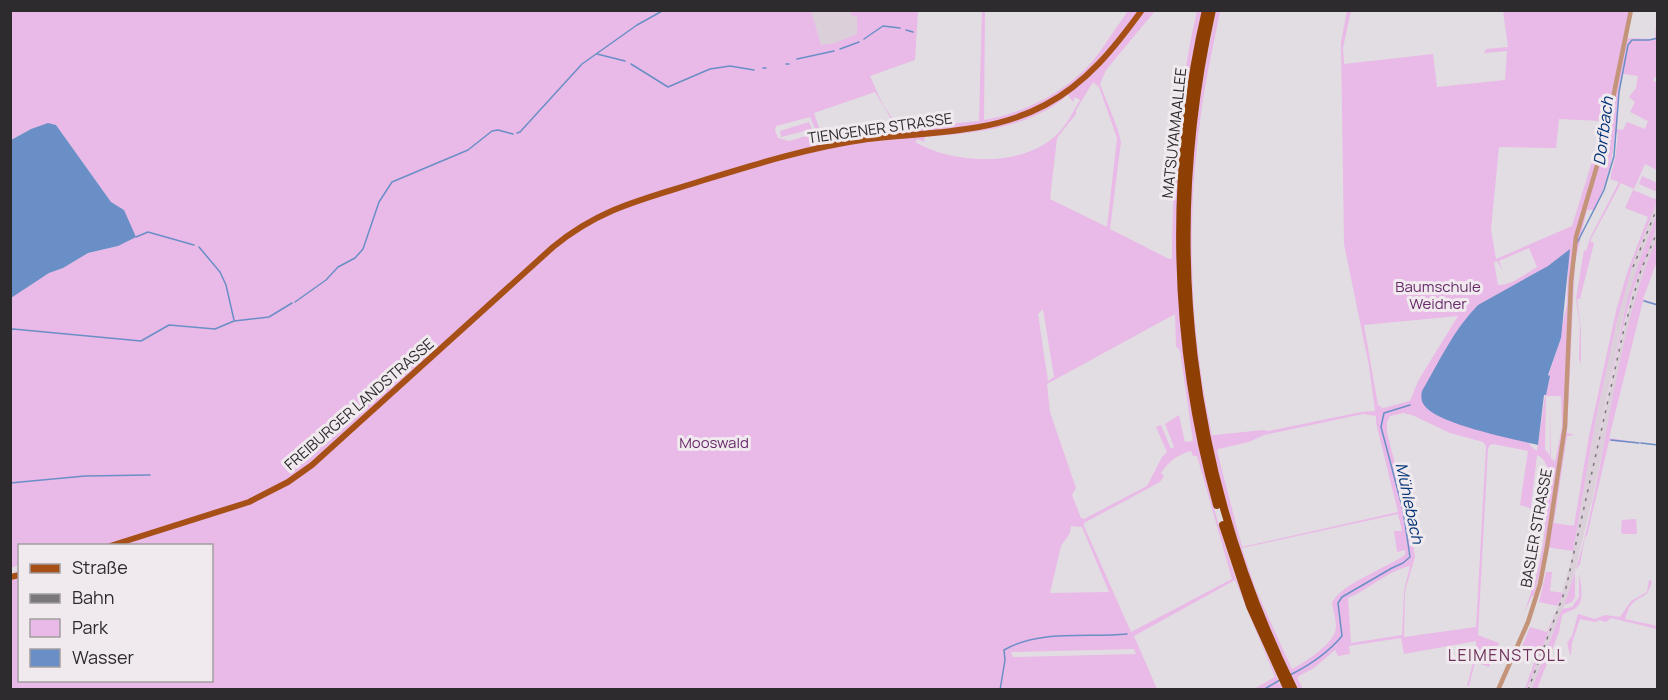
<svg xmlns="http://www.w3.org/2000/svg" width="1668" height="700" font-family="Manrope,sans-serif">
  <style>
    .built { fill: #dbd0da }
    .green { fill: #e9b9e7; fill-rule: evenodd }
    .water { fill: #6a8fc6 }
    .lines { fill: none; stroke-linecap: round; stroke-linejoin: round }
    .stream { stroke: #6a8fc6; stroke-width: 1.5 }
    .minor { stroke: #c4947a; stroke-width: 4.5 }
    .major { stroke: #a65018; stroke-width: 6 }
    .highway { stroke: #8e4004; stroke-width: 8 }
    .rail { stroke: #7b787b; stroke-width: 1.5; stroke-dasharray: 3 6; stroke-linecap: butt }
    .labels { text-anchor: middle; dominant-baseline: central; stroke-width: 6; stroke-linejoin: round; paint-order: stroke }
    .street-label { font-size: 15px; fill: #2d2b2d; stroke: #f0eaef }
    .park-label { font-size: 15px; fill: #692b6a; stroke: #f0eaef }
    .water-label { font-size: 16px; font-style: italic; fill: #033476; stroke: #f0eaef }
    .neighbourhood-label { font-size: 16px; letter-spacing: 1.5px; fill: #6d3159; stroke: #f0eaef }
  </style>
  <rect width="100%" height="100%" fill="#e2dde2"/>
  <g class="built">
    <path d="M 811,11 L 850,11 L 851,15 L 857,17 L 857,34 L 835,43 L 821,45 Z"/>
    <path d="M 1657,202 L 1657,214 L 1638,265 L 1623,316 L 1594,459 L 1633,291 L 1657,224 L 1657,238 L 1633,311 L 1592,500 L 1570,591 L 1532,689 L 1527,690 L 1560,600 L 1571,561 L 1596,418 L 1617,321 L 1634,260 Z"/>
  </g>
  <g class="green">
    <path d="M 811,10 L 821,45 L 835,43 L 857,34 L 857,17 L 851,15 L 850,11 L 918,11 L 915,60 L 870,76 L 883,105 L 900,129 L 979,121 L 982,11 L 985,11 L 984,120 C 1025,113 1070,90 1096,57 C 1107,42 1117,26 1128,11 L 1155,11 L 1106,70 L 1100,84 L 1118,130 L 1121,142 L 1110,229 L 1169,259 L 1172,258 C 1173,175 1178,91 1197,11 L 1202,11 C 1192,59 1182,109 1179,159 C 1171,305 1188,443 1237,581 C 1249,615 1265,648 1279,682 L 1278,684 L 1280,683 L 1284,689 L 1254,689 L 1275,677 L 1235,580 L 1134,636 L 1157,689 L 11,689 L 11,574 L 19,571 L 20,680 L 212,680 L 212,546 L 20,546 L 19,565 L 11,568 L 11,298 L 49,273 L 63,268 L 88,253 L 118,246 L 124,210 L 111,202 L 56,125 C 40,123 25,132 11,140 L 11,11 ZM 1093,82 L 1099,87 L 1117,138 L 1107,227 L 1050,199 L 1057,138 L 1076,114 L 1076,110 ZM 875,92 L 897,129 L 823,140 L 814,113 ZM 1068,95 L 1073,102 L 1075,97 L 1080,100 C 1071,115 1064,131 1049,141 C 1014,167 951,163 915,142 L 918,139 L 924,142 L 925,137 C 975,133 1028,129 1068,95 ZM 810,117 L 816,131 L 813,134 L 789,141 L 778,138 L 775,130 L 776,126 ZM 1043,309 L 1054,377 L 1048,381 L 1038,314 ZM 1175,314 L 1176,346 L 1180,351 L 1193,441 L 1185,442 L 1179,415 L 1165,424 L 1174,447 L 1171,449 L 1161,425 L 1156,427 L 1167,452 L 1162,457 L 1147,486 L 1084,519 L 1081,518 L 1072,495 L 1076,488 L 1050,412 L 1047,384 ZM 1191,451 L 1193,456 L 1197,456 L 1232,579 L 1131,632 L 1084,526 L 1084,523 L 1160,482 L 1164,476 L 1161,473 C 1169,461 1177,455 1191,451 ZM 1071,526 L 1082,527 L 1109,592 L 1050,593 L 1061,546 L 1070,533 ZM 1134,649 L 1136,654 L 1013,657 L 1011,652 Z"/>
    <path d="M 1216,11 L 1220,11 C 1213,48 1204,85 1200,122 C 1186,225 1190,333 1212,435 L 1215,435 L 1263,430 L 1269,431 L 1361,412 L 1375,411 L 1369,366 L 1344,244 L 1341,42 L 1347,11 L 1351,11 L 1343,48 L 1344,64 L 1433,54 L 1437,87 L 1505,80 L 1507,51 L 1484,53 L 1486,49 L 1508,47 L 1503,11 L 1632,11 L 1627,38 L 1653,39 L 1655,38 L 1657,11 L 1657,75 L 1653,80 L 1657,83 L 1657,170 L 1645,164 L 1634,189 L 1621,183 L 1591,239 L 1591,242 L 1594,243 L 1580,299 L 1577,299 L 1581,329 L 1581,364 L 1579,358 L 1580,326 L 1576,299 L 1584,250 L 1586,251 L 1590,238 L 1619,182 L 1610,179 L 1616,153 L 1618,133 L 1615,133 C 1613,160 1606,185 1595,210 L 1587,210 L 1575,263 L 1567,433 L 1575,435 L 1567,436 L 1554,523 L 1574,526 L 1589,436 L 1616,311 L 1627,273 L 1648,217 L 1625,208 L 1633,190 L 1655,199 L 1657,196 L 1657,202 L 1634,260 L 1617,321 L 1596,418 L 1573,551 L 1546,547 L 1534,596 L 1532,596 L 1524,613 C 1534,586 1548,541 1544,513 L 1520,505 L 1528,451 L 1493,444 L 1490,445 L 1488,449 L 1478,635 L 1499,643 L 1489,667 L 1475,662 L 1469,686 L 1467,686 L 1476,651 L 1476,641 L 1404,654 L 1401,638 L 1349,646 L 1350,654 L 1338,656 L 1335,650 L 1314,668 L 1297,677 L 1303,689 L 1298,689 C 1212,517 1170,315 1195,122 C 1200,85 1209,48 1216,11 ZM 1623,74 L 1638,76 L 1636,88 L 1629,97 L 1635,102 L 1630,112 L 1648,121 L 1645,129 L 1627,122 L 1623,130 L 1617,129 L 1619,92 ZM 1559,119 L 1601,121 L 1595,152 L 1572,226 L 1496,259 L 1491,229 L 1499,147 L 1556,148 ZM 1529,248 L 1537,267 C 1525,274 1512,285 1498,285 L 1494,262 L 1497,261 L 1503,271 L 1499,261 ZM 1568,263 L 1567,304 L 1562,326 L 1549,277 ZM 1458,316 L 1418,381 L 1410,401 L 1383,408 L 1378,405 L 1364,325 ZM 1561,338 L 1548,376 L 1537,451 C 1518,440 1508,391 1500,370 ZM 1546,396 L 1561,396 L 1562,427 L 1555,462 L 1551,458 L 1551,404 L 1550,456 L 1545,449 ZM 1403,413 L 1412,415 L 1450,433 L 1483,442 L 1486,446 L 1476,627 L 1404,637 L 1405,591 L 1415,557 L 1406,505 L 1387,433 L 1387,422 L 1390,416 ZM 1363,414 L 1376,416 L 1376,423 L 1398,512 L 1242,547 L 1217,451 L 1218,449 L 1249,442 L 1264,435 ZM 1537,455 C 1555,463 1548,493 1545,509 L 1531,506 ZM 1398,514 L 1402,531 L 1394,531 L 1397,552 L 1405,550 L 1405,555 C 1388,567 1339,585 1332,603 C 1333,611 1338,624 1335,632 C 1331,645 1304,663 1292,669 L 1256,590 L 1242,548 ZM 1410,566 L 1404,591 L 1402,635 L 1351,643 L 1348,598 C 1370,589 1387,571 1410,566 Z"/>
    <path d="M 809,122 L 812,129 L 781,137 L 780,131 Z"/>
    <path d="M 1642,176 L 1657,183 L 1657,192 L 1639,184 Z"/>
    <path d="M 1657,214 C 1658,236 1639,270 1632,293 C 1617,348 1606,404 1594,460 L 1627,300 L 1638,265 Z"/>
    <path d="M 1657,238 L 1657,261 L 1643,299 L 1657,304 L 1657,306 L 1643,301 L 1609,438 L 1657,445 L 1609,441 L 1587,536 L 1585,537 L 1580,564 L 1575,571 L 1575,597 L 1572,602 L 1564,605 C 1608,487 1607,355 1657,238 Z"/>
    <path d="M 1636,519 L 1637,534 L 1623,534 L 1621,532 L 1622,520 Z"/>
    <path d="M 1546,572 L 1552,572 L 1550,591 L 1563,593 L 1558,606 L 1539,602 Z"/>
    <path d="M 1579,574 C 1581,584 1585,601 1576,608 C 1571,611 1566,612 1562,615 L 1559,632 L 1537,689 L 1532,689 L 1562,609 L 1572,607 L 1579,597 Z"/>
    <path d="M 1649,580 L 1652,581 C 1647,601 1642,593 1632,604 C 1628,608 1627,614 1625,619 L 1657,626 L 1657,629 L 1611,618 L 1606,622 L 1599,620 L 1595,622 L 1580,619 L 1572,643 L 1571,655 L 1570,655 L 1567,643 L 1572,636 L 1578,614 L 1595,619 L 1605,615 L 1620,617 L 1631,601 L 1647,592 Z"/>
    <path d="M 1556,611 L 1527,689 L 1525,689 L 1536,657 L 1520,651 L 1530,627 L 1547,632 Z"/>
  </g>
  <g class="water">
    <path d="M 48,123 L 56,125 L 111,202 L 124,210 L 136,237 L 118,246 L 88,253 L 63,268 L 49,273 L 11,298 L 11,140 L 31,129 Z"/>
    <path d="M 1570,249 L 1561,338 L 1548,375 L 1550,376 L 1546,395 L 1544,395 L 1538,445 C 1514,439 1436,424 1424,405 C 1421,401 1421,396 1422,391 C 1439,362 1454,329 1478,305 L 1548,266 Z"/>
  </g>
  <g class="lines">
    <g class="stream">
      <path d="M 906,30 L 913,32"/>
      <path d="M 864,39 L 883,26 L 900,28"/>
      <path d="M 840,49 L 859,42"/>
      <path d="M 597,54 L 625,61"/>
      <path d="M 797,59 L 834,51"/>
      <path d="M 631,64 L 668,87 L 710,69 L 730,66 L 754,70"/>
      <path d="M 786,64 L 789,64"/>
      <path d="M 763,68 L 766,68"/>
      <path d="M 517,133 L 520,132 L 582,64 L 637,25 L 664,10"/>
      <path d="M 136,237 L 148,232 L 194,245"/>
      <path d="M 1577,243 L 1604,190 L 1614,156 L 1619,92 L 1628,45 L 1632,40 L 1649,40 L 1658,38"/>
      <path d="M 199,247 L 220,272 L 226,285 L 234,320"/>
      <path d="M 1644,301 L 1658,305"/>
      <path d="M 295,302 L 326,280 L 338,267 L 355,258 L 363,249 L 379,202 L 392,182 L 468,150 L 492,131 L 498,130 L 513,134"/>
      <path d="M 10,330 L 13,329 L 141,341 L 169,325 L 215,329 L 234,321 L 269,317 L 292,303"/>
      <path d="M 1611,440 L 1639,443"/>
      <path d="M 1641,443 L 1658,445"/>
      <path d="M 10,483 L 85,476 L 150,475"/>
      <path d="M 1290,675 C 1310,665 1327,654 1342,636 L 1338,603 L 1342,597 L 1392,568 L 1403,563 L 1410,557 L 1403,510 L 1381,427 L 1384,413 L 1410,405"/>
      <path d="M 1000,690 L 1005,660 L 1004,650 C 1040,629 1087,638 1127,634"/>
      <path d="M 1263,690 L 1280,680"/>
    </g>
    <path class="minor" d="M 1498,690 L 1528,622 L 1540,584 L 1547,547 L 1565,426 L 1571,282 L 1576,237 L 1604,142 L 1631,10"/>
    <g class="major">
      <path d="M 110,546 L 249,502 L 288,482 L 312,465 L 553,247 C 600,208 644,199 701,181 C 756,164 811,147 868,139 C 928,132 991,134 1045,105 C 1087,83 1115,47 1142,10"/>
      <path d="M 10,577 L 20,575"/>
    </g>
    <g class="highway">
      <path d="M 1206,10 C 1168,173 1172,344 1217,505"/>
      <path d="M 1212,10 C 1160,243 1188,476 1294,690"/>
      <path d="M 1223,525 L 1250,606 L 1288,690"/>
    </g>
    <g class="rail">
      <path d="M 1633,267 L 1658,206"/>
      <path d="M 1528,690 L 1566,588 L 1624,329 L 1641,270 L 1658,230"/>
    </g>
  </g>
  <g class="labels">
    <g class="street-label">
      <text transform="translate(880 128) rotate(-8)">TIENGENER STRASSE</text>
      <text transform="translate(1174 133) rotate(-84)">MATSUYAMAALLEE</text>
      <text transform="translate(359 404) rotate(-41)">FREIBURGER LANDSTRASSE</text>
      <text transform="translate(1536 528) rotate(-80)">BASLER STRASSE</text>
    </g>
    <g class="park-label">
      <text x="1438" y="286">Baumschule<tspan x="1438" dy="17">Weidner</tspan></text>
      <text x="714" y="442">Mooswald</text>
    </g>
    <g class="water-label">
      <text transform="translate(1603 131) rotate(-83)">Dorfbach</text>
      <text transform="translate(1410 503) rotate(78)">Mühlebach</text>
    </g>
    <g class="neighbourhood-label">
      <text x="1507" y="655">LEIMENSTOLL</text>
    </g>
  </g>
  <rect width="1668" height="700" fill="none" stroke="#2d2b2d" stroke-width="24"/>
  <rect x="18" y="544" width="195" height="138" fill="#f0eaef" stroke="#a29ea1" stroke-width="1.5"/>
  <rect x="30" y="564" width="30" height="9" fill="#a65018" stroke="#a29ea1" stroke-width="1.5"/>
  <text x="72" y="574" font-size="18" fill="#2d2b2d">Straße</text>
  <rect x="30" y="594" width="30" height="9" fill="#7b787b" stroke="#a29ea1" stroke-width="1.5"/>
  <text x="72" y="604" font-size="18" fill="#2d2b2d">Bahn</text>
  <rect x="30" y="619" width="30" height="18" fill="#e9b9e7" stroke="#a29ea1" stroke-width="1.5"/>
  <text x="72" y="634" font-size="18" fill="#2d2b2d">Park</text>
  <rect x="30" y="649" width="30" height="18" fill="#6a8fc6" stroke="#a29ea1" stroke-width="1.5"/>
  <text x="72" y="664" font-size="18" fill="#2d2b2d">Wasser</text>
</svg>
